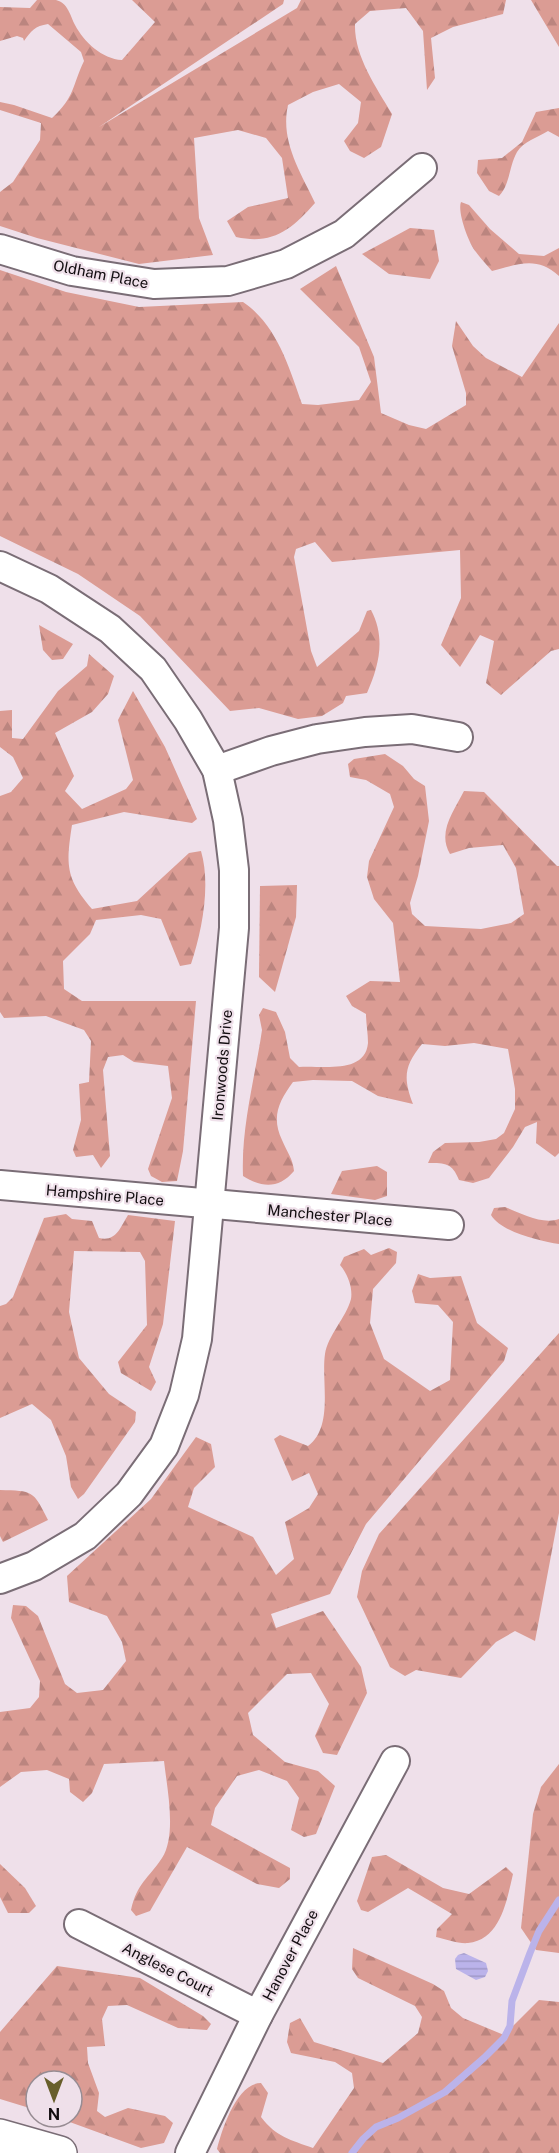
<svg xmlns="http://www.w3.org/2000/svg" width="559" height="2153" font-family="'Public Sans',sans-serif">
  <style>
    .forest { fill: url(#forest-firs) }
    .water { fill: url(#water-rules) }
    .lines { fill: none; stroke-linecap: round; stroke-linejoin: round }
    .stream { stroke: #bbb3ea; stroke-width: 7 }
    .street-casing { stroke: #7a6d76; stroke-width: 32 }
    .secondary-casing { stroke: #7a6d76; stroke-width: 36 }
    .street { stroke: #fff; stroke-width: 28 }
    .secondary { stroke: #fff; stroke-width: 33 }
    .labels { text-anchor: middle; dominant-baseline: central; stroke-width: 4.5; stroke-linejoin: round; paint-order: stroke }
    .street-label { font-size: 15px; fill: #120d10; stroke: #efe0ea }
  </style>
  <defs>
    <pattern id="forest-firs" width="22" height="20" patternUnits="userSpaceOnUse" patternTransform="scale(1.5)"><rect width="22" height="20" fill="#db9c94"/><path d="M5 1l3.5 6h-7zM16 11l3.5 6h-7z" fill="#bb857f"/></pattern>
    <pattern id="water-rules" width="6" height="5" patternUnits="userSpaceOnUse" patternTransform="scale(1.5)"><rect width="6" height="5" fill="#bbb3ea"/><path d="M0 2.5h6" fill="none" stroke="#a099c8"/></pattern>
  </defs>
  <rect width="100%" height="100%" fill="#efe0ea"/>
  <g class="forest">
    <path d="M 37,0 C 42,0 50,0 56,0 C 68,3 70,15 75,25 C 84,42 102,59 122,60 L 155,22 L 132,0 L 284,0 L 283,4 L 99,127 L 297,8 L 301,0 L 506,0 L 503,14 L 453,27 L 431,38 L 435,78 L 427,90 L 423,31 L 406,8 L 370,11 L 355,24 C 354,56 376,87 392,114 L 381,147 L 364,158 L 350,151 L 344,141 L 358,123 L 361,102 L 339,84 L 313,92 L 288,105 C 280,141 300,171 315,203 C 291,230 273,245 236,237 L 227,221 L 248,207 L 288,198 L 282,158 L 266,138 L 238,130 L 194,138 L 199,218 L 213,255 L 139,264 L 37,238 L 0,226 L 0,192 L 13,182 L 40,140 L 41,123 L 0,110 L 0,102 L 14,105 L 52,118 C 75,97 72,86 84,61 L 81,52 L 48,24 C 35,26 31,31 24,41 L 23,38 L 17,36 L 0,41 L 0,7 L 30,8 Z"/>
    <path d="M 531,0 L 559,0 L 559,48 L 559,47 Z"/>
    <path d="M 559,108 L 559,137 L 548,131 C 538,137 523,142 517,152 C 509,166 510,185 499,196 L 489,191 L 477,173 L 478,160 L 502,158 L 522,142 L 536,112 Z"/>
    <path d="M 461,202 L 469,205 L 490,229 L 519,254 L 544,256 L 559,248 L 559,276 C 537,256 519,264 492,271 C 487,265 481,259 476,252 C 469,244 457,212 461,202 Z"/>
    <path d="M 410,228 L 434,230 L 439,261 L 430,279 L 389,274 L 362,254 Z"/>
    <path d="M 336,266 L 374,357 L 381,413 L 409,425 L 426,429 L 466,405 L 466,393 L 452,346 L 456,321 L 473,346 L 486,358 L 522,377 L 559,323 L 559,649 L 551,651 L 501,695 L 486,683 L 494,641 L 480,635 L 460,667 L 441,645 L 461,598 L 460,550 L 332,562 L 315,542 L 296,549 L 294,557 L 311,651 L 317,667 L 359,631 L 367,611 L 371,610 C 386,638 379,666 367,693 L 346,696 L 343,703 L 322,716 L 298,719 L 259,708 L 230,711 L 140,616 L 78,574 L 0,536 L 0,270 L 66,292 L 139,307 L 243,302 C 277,325 289,367 302,404 L 318,405 L 359,400 L 371,382 L 359,347 L 300,289 Z"/>
    <path d="M 39,625 L 73,644 L 63,659 L 52,660 L 43,650 Z"/>
    <path d="M 89,654 L 114,676 L 108,694 L 92,712 L 55,733 L 74,776 L 65,791 L 82,809 L 126,789 L 133,780 L 118,720 L 133,691 L 165,747 L 197,819 L 192,823 L 124,812 L 72,825 C 66,864 65,878 92,909 L 137,901 L 189,853 L 201,851 C 211,885 202,931 191,964 L 180,966 L 161,919 L 141,915 L 96,920 L 90,934 L 63,961 L 64,989 L 82,1001 L 196,1001 L 183,1151 L 177,1181 L 162,1182 L 151,1176 L 148,1169 L 172,1098 L 168,1066 L 134,1062 L 123,1055 L 108,1057 L 103,1070 L 110,1156 L 101,1168 L 93,1155 L 76,1157 L 73,1150 L 81,1120 L 79,1084 L 89,1082 L 91,1041 L 84,1030 L 46,1016 L 4,1018 L 0,1012 L 0,796 L 11,792 L 23,778 L 13,757 L 0,747 L 0,711 L 12,710 L 12,738 L 23,739 L 58,691 L 87,666 Z"/>
    <path d="M 385,754 L 403,766 L 414,779 L 425,786 L 429,821 L 418,876 L 410,903 L 412,914 L 425,926 L 481,929 L 511,923 L 524,914 L 516,868 L 503,845 L 469,848 L 450,854 C 437,832 454,811 464,791 L 484,792 L 557,866 L 559,866 L 559,1153 L 555,1157 L 536,1143 L 537,1122 L 525,1127 L 513,1147 L 489,1178 L 473,1183 L 459,1180 C 452,1163 446,1163 428,1163 L 433,1152 L 445,1143 L 479,1142 L 496,1139 L 504,1133 L 515,1109 L 515,1089 L 508,1049 L 474,1043 L 445,1046 L 422,1044 C 404,1066 403,1078 413,1104 L 378,1096 L 352,1081 L 313,1080 L 293,1082 C 279,1101 271,1117 282,1140 C 287,1152 293,1159 294,1171 C 279,1189 262,1188 243,1176 C 241,1127 255,1078 262,1030 L 259,1015 L 263,1008 L 276,1012 L 285,1032 L 290,1058 L 299,1067 C 321,1065 365,1075 368,1043 C 368,1033 366,1023 366,1014 L 352,1006 L 346,996 L 370,981 L 400,982 L 393,923 L 374,899 L 367,877 L 369,861 L 394,807 L 390,794 L 366,780 L 350,777 L 348,764 L 354,759 Z"/>
    <path d="M 297,885 L 296,917 L 275,992 L 259,977 L 260,886 Z"/>
    <path d="M 377,1166 L 387,1172 L 387,1196 L 375,1200 L 331,1194 L 342,1171 Z"/>
    <path d="M 505,1207 C 520,1213 542,1225 559,1219 L 559,1244 C 540,1241 501,1232 491,1215 L 494,1208 Z"/>
    <path d="M 66,1214 L 72,1219 L 92,1221 L 99,1238 C 116,1242 120,1228 128,1215 L 175,1221 L 163,1324 L 149,1367 L 156,1382 L 151,1391 L 121,1373 L 118,1362 L 147,1325 L 145,1261 L 140,1252 L 74,1251 L 69,1312 L 79,1358 L 109,1394 L 136,1412 L 135,1422 L 84,1494 L 78,1499 L 71,1487 L 66,1456 L 51,1420 L 32,1404 L 0,1418 L 0,1306 L 6,1304 L 13,1297 L 44,1218 Z"/>
    <path d="M 389,1248 L 397,1252 L 396,1263 L 373,1289 L 370,1323 L 384,1359 L 430,1391 L 450,1380 L 453,1322 L 438,1305 L 415,1303 L 412,1291 L 418,1274 L 430,1278 L 461,1276 L 477,1323 L 508,1348 L 504,1361 L 366,1524 L 330,1594 L 271,1614 L 276,1628 L 323,1611 L 361,1667 L 367,1693 L 337,1755 L 323,1753 L 315,1736 L 329,1704 L 311,1673 L 287,1674 L 248,1713 L 253,1735 L 285,1762 L 318,1771 L 335,1786 L 316,1834 L 304,1837 L 291,1830 L 299,1798 L 287,1781 L 259,1770 L 237,1776 L 215,1808 L 211,1825 L 290,1868 L 290,1879 L 279,1888 L 257,1884 L 187,1847 L 150,1911 L 136,1916 L 131,1910 C 137,1883 148,1879 162,1858 C 177,1835 167,1788 164,1761 L 104,1764 L 92,1793 L 83,1802 L 70,1792 L 69,1779 L 47,1770 L 21,1772 L 0,1787 L 0,1712 L 30,1708 L 39,1697 L 40,1681 L 11,1618 L 13,1605 L 26,1606 L 38,1616 L 65,1684 L 77,1693 L 103,1690 L 126,1661 L 122,1642 L 107,1616 L 69,1602 L 67,1576 L 151,1499 L 196,1437 L 211,1444 L 215,1467 L 194,1488 L 188,1507 L 253,1537 L 276,1575 L 294,1559 L 285,1522 L 309,1508 L 318,1494 L 309,1473 L 292,1481 L 274,1439 L 280,1435 L 308,1446 C 334,1427 321,1381 325,1354 C 328,1335 346,1318 351,1299 C 353,1287 347,1273 340,1265 L 344,1257 L 364,1249 L 371,1255 Z"/>
    <path d="M 559,1333 L 559,1513 L 535,1641 L 515,1631 L 496,1642 L 461,1678 L 416,1670 L 405,1676 L 390,1667 L 357,1597 L 362,1571 L 379,1534 Z"/>
    <path d="M 0,1490 C 33,1491 33,1490 48,1520 L 3,1542 L 0,1536 Z"/>
    <path d="M 559,1764 L 559,1953 L 536,1950 L 521,1928 L 533,1814 L 541,1787 Z"/>
    <path d="M 386,1855 L 443,1888 L 469,1894 L 506,1867 L 513,1874 C 507,1899 501,1940 468,1943 C 459,1944 445,1939 436,1937 L 437,1929 L 452,1914 L 408,1888 L 368,1912 L 361,1910 L 357,1901 L 372,1857 Z"/>
    <path d="M 0,1864 L 25,1888 L 36,1906 L 29,1913 L 8,1913 L 0,1897 Z"/>
    <path d="M 353,1948 L 433,1984 L 444,1991 L 451,2008 L 463,2018 L 504,2035 L 539,2000 L 559,2002 L 559,2153 L 220,2153 L 217,2149 C 222,2129 237,2083 261,2083 L 268,2093 L 261,2117 C 276,2137 291,2140 313,2148 L 354,2088 L 352,2073 L 335,2062 L 291,2053 L 287,2042 L 290,2023 L 300,2018 L 314,2042 L 383,2063 L 418,2033 L 422,2017 L 415,2006 L 358,1978 L 352,1969 Z"/>
    <path d="M 57,1966 L 140,1978 L 203,2016 L 211,2024 L 207,2030 L 178,2028 L 127,2005 L 108,2006 L 102,2019 L 105,2046 L 87,2047 L 88,2063 L 99,2093 L 97,2111 L 105,2117 L 128,2108 L 165,2116 L 173,2123 L 164,2143 L 141,2148 L 56,2117 L 72,2117 L 72,2081 L 36,2081 L 36,2110 L 0,2099 L 0,2032 Z"/>
  </g>
  <path class="water" d="M 464,1953 L 486,1963 L 488,1971 L 485,1977 L 476,1980 L 456,1969 L 455,1959 L 458,1955 Z"/>
  <g class="lines">
    <path class="stream" d="M 352,2153 L 363,2139 L 376,2127 L 398,2118 L 445,2092 L 484,2058 L 504,2038 L 510,2026 L 512,2001 L 530,1953 L 539,1931 L 559,1900"/>
    <defs>
      <g id="street">
        <path d="M 0,249 L 72,271 L 154,284 L 228,281 L 286,264 L 344,234 L 422,168"/>
        <path d="M 0,566 L 49,589 L 110,629 L 153,669 L 188,720 L 217,770 L 228,820 L 234,870 L 234,928 L 197,1339 L 184,1395 L 164,1446 L 129,1494 L 85,1536 L 34,1566 L 0,1579"/>
        <path d="M 217,770 L 271,751 L 317,739 L 365,732 L 412,729 L 458,737"/>
        <path d="M 0,1185 L 449,1225"/>
        <path d="M 79,1924 L 258,2015"/>
        <path d="M 190,2153 L 258,2015 L 395,1761"/>
      </g>
      <path id="secondary" d="M 0,2136 L 60,2153"/>
    </defs>
    <use href="#street" class="street-casing"/>
    <use href="#secondary" class="secondary-casing"/>
    <use href="#street" class="street"/>
    <use href="#secondary" class="secondary"/>
  </g>
  <g class="labels">
    <g class="street-label">
      <text transform="translate(101 274) rotate(11)">Oldham Place</text>
      <text transform="translate(222 1065) rotate(-85)">Ironwoods Drive</text>
      <text transform="translate(105 1195) rotate(5)">Hampshire Place</text>
      <text transform="translate(330 1215) rotate(5)">Manchester Place</text>
      <text transform="translate(290 1955) rotate(-62)">Hanover Place</text>
      <text transform="translate(168 1969) rotate(27)">Anglese Court</text>
    </g>
  </g>
  <g transform="translate(54 2099) rotate(180)"><circle r="28" fill="#efe0ea" stroke="#978c93" stroke-width="1.5"/>
  <path d="M0-4.5L10 22L0 15L-10 22Z" fill="#685e2b"/>
  <text y="-9" font-size="16" font-weight="bold" text-anchor="middle" fill="#120d10">N</text>
  </g>
</svg>
